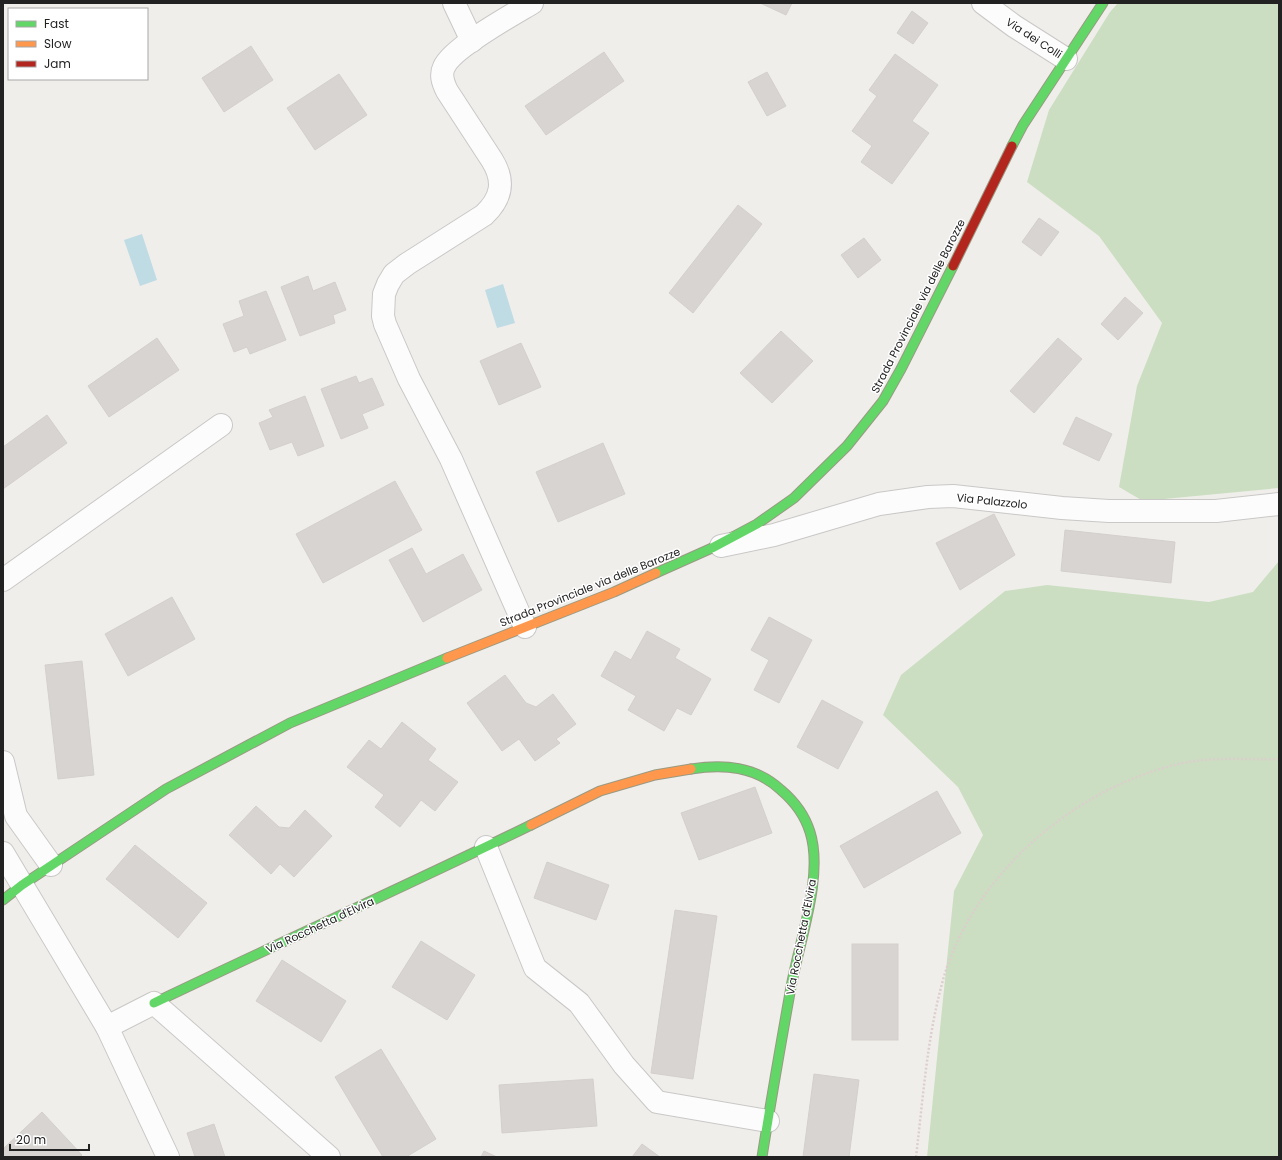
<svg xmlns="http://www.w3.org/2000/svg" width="1282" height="1160" font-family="Poppins,sans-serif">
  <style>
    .forest { fill: #cbdec1 }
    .water { fill: #bfdbe3 }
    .building { fill: #d7d4d2; stroke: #d3d0cc }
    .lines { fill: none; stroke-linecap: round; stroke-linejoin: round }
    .street-casing { stroke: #c9c8c7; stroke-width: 24 }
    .fast-casing { stroke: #999a82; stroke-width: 11 }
    .slow-casing { stroke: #999a82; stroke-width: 11 }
    .jam-casing { stroke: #999a82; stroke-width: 11 }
    .path { stroke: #dccecd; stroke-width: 2.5; stroke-dasharray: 2 2; stroke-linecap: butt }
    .street { stroke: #fdfcfc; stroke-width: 22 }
    .fast { stroke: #63d668; stroke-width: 9 }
    .slow { stroke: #ff974d; stroke-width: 9 }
    .jam { stroke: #b3261e; stroke-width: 9 }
    .labels { text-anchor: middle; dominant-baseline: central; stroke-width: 3; stroke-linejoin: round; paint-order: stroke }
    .street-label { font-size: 11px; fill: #222; stroke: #fff }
  </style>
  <rect width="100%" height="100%" fill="#f0eeeb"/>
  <g class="forest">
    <path d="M 1118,3 L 1279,3 L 1279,488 L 1143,501 L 1119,487 L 1137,386 L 1162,323 L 1099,236 L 1027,182 L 1049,110 L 1110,12 Z"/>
    <path d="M 1279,561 L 1279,1157 L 927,1157 L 954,891 L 983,835 L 958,787 L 883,715 L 901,675 L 1005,591 L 1047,585 L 1209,602 L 1253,592 Z"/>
  </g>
  <g class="water">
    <path d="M 142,234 L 157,280 L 140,286 L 124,240 Z"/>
    <path d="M 503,284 L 515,323 L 497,328 L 485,290 Z"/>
  </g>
  <g class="building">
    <path d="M 760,3 L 792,3 L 786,15 Z"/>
    <path d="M 912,11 L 928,23 L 913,44 L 897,33 Z"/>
    <path d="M 251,46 L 273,80 L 224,112 L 202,78 Z"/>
    <path d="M 604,52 L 624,81 L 546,135 L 525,106 Z"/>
    <path d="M 895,54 L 938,85 L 912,121 L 929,133 L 892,184 L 861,162 L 872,146 L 852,131 L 877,96 L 869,90 Z"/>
    <path d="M 767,72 L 786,106 L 767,116 L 748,82 Z"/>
    <path d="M 339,74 L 367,115 L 315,150 L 287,108 Z"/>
    <path d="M 738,205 L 762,224 L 693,313 L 669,293 Z"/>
    <path d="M 1039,218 L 1059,232 L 1041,256 L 1022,242 Z"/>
    <path d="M 864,238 L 881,260 L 858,278 L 841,255 Z"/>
    <path d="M 308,276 L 313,291 L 335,282 L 346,310 L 333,315 L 335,323 L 300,336 L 281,287 Z"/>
    <path d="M 266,291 L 286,340 L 250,354 L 247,347 L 234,352 L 223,324 L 244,316 L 239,301 Z"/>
    <path d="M 1125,297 L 1143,313 L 1118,340 L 1101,324 Z"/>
    <path d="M 781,331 L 813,361 L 772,403 L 740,373 Z"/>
    <path d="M 157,338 L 179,370 L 109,417 L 88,386 Z"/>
    <path d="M 1058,338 L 1082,359 L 1034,413 L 1010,391 Z"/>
    <path d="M 521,343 L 541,387 L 499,405 L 480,361 Z"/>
    <path d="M 356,376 L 359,383 L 372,378 L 384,405 L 362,414 L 368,428 L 341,439 L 321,389 Z"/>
    <path d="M 305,396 L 324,446 L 298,456 L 292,442 L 270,450 L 259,423 L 273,417 L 269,410 Z"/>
    <path d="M 47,415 L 67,443 L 3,489 L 3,447 Z"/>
    <path d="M 1076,417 L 1112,434 L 1099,461 L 1063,444 Z"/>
    <path d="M 603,443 L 625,494 L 558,522 L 536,472 Z"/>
    <path d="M 395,481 L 422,530 L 323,583 L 296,534 Z"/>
    <path d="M 994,514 L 1015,555 L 960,590 L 936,543 Z"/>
    <path d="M 1065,530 L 1175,542 L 1171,583 L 1061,571 Z"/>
    <path d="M 412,548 L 426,574 L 463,554 L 482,590 L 423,622 L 389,560 Z"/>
    <path d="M 172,597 L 195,639 L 128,676 L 105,634 Z"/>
    <path d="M 769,617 L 812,640 L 779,703 L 754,690 L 769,660 L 751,650 Z"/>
    <path d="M 647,631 L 680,649 L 675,658 L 711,679 L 691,715 L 677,708 L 664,731 L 628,710 L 636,696 L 601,676 L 615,651 L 631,660 Z"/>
    <path d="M 82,661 L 94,775 L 58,779 L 45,665 Z"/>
    <path d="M 505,675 L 526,703 L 536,707 L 553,694 L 576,724 L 556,739 L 560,743 L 535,761 L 519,739 L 502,751 L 467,703 Z"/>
    <path d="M 822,700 L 863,722 L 838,769 L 797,747 Z"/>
    <path d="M 402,722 L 436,749 L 428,760 L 458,782 L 435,811 L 421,800 L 400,827 L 375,807 L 384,795 L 347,767 L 369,740 L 381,749 Z"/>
    <path d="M 755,787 L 772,833 L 699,860 L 681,813 Z"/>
    <path d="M 937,791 L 961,833 L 864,888 L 840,846 Z"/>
    <path d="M 256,806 L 279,827 L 289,828 L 305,810 L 332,836 L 294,877 L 280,864 L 271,874 L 229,835 Z"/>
    <path d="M 135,845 L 207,903 L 178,938 L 106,879 Z"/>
    <path d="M 547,862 L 609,885 L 596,920 L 534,898 Z"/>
    <path d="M 675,910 L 717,916 L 693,1079 L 651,1073 Z"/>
    <path d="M 421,941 L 475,975 L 447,1020 L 392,987 Z"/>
    <rect x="852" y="944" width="46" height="96"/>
    <path d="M 282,960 L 346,1001 L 321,1042 L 256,1001 Z"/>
    <path d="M 381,1049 L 436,1139 L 406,1157 L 383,1157 L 335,1077 Z"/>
    <path d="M 814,1074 L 859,1080 L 849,1157 L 803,1157 Z"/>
    <path d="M 593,1079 L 597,1126 L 502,1133 L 499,1085 Z"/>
    <path d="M 42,1112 L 82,1155 L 80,1157 L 3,1157 L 3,1149 Z"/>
    <path d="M 214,1124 L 225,1157 L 195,1157 L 187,1133 Z"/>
    <path d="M 642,1144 L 660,1157 L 632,1157 Z"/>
    <path d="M 484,1151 L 497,1157 L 481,1157 Z"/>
  </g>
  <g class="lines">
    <defs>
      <g id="street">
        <path d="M 454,3 L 472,41"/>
        <path d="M 983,3 L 1014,26 L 1066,59"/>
        <path d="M 721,546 L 774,535 L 879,504 L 928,497 L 953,496 L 1062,508 L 1109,511 L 1216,511 L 1279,504"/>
        <path d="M 3,580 L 221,425"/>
        <path d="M 525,627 L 451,459 L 409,379 L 385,324 L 383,316 L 384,294 L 388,284 L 394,274 L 407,264 L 484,215 C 502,198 505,181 492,160 L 447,91 C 443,83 440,75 444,67 C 452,48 512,15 532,3"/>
        <path d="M 3,762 L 16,816 L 51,865"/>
        <path d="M 486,847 L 535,968 L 579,1003 L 624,1065 L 657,1102 L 768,1121"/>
        <path d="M 3,853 L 107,1027 L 154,1003 L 329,1157"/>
        <path d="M 107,1027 L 168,1157"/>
      </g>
      <g id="fast">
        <path d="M 1012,146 L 1023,125 L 1103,3"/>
        <path d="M 656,573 L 712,548 L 757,524 L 794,498 L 847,446 L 883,401 L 901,369 L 953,266"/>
        <path d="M 691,769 C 724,764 755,766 781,790 C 794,801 805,816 810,832 C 824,876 799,942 791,987 C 781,1043 771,1100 762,1157"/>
        <path d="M 3,900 L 22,885 L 166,789 L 290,723 L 447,658"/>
        <path d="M 154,1003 C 279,943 406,886 531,825"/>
      </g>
      <g id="slow">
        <path d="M 447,658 L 614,592 L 656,573"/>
        <path d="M 531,825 L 600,791 L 655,775 L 691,769"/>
      </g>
      <path id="jam" d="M 953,266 L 1012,146"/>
    </defs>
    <use href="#street" class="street-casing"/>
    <use href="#fast" class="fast-casing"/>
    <use href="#slow" class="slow-casing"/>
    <use href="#jam" class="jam-casing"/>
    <path class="path" d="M 916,1157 C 923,1099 927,1037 943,980 C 972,876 1073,789 1178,764 C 1214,756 1243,760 1279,759"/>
    <use href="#street" class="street"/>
    <use href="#fast" class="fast"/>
    <use href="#slow" class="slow"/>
    <use href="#jam" class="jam"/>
  </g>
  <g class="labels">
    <g class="street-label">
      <text transform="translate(1034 38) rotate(33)">Via dei Colli</text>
      <text transform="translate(918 306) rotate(-63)">Strada Provinciale via delle Barozze</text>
      <text transform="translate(992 501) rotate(6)">Via Palazzolo</text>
      <text transform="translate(590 587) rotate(-22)">Strada Provinciale via delle Barozze</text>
      <text transform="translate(320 925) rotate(-25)">Via Rocchetta d'Elvira</text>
      <text transform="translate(801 937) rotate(-79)">Via Rocchetta d'Elvira</text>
    </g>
  </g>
  <rect width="1282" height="1160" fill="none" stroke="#222222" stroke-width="8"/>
  <rect x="8" y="8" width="140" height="72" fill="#ffffff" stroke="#a7a7a7"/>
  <rect x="16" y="21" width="20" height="6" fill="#63d668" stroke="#a7a7a7"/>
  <text x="44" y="28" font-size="12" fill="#222222">Fast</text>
  <rect x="16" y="41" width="20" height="6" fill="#ff974d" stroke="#a7a7a7"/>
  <text x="44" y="48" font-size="12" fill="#222222">Slow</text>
  <rect x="16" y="61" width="20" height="6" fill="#b3261e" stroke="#a7a7a7"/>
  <text x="44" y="68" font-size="12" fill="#222222">Jam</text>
  <path d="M10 1144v6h79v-6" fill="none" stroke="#222222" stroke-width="2"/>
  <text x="16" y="1144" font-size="12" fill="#222222" stroke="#ffffff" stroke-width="3" paint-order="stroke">20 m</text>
</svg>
